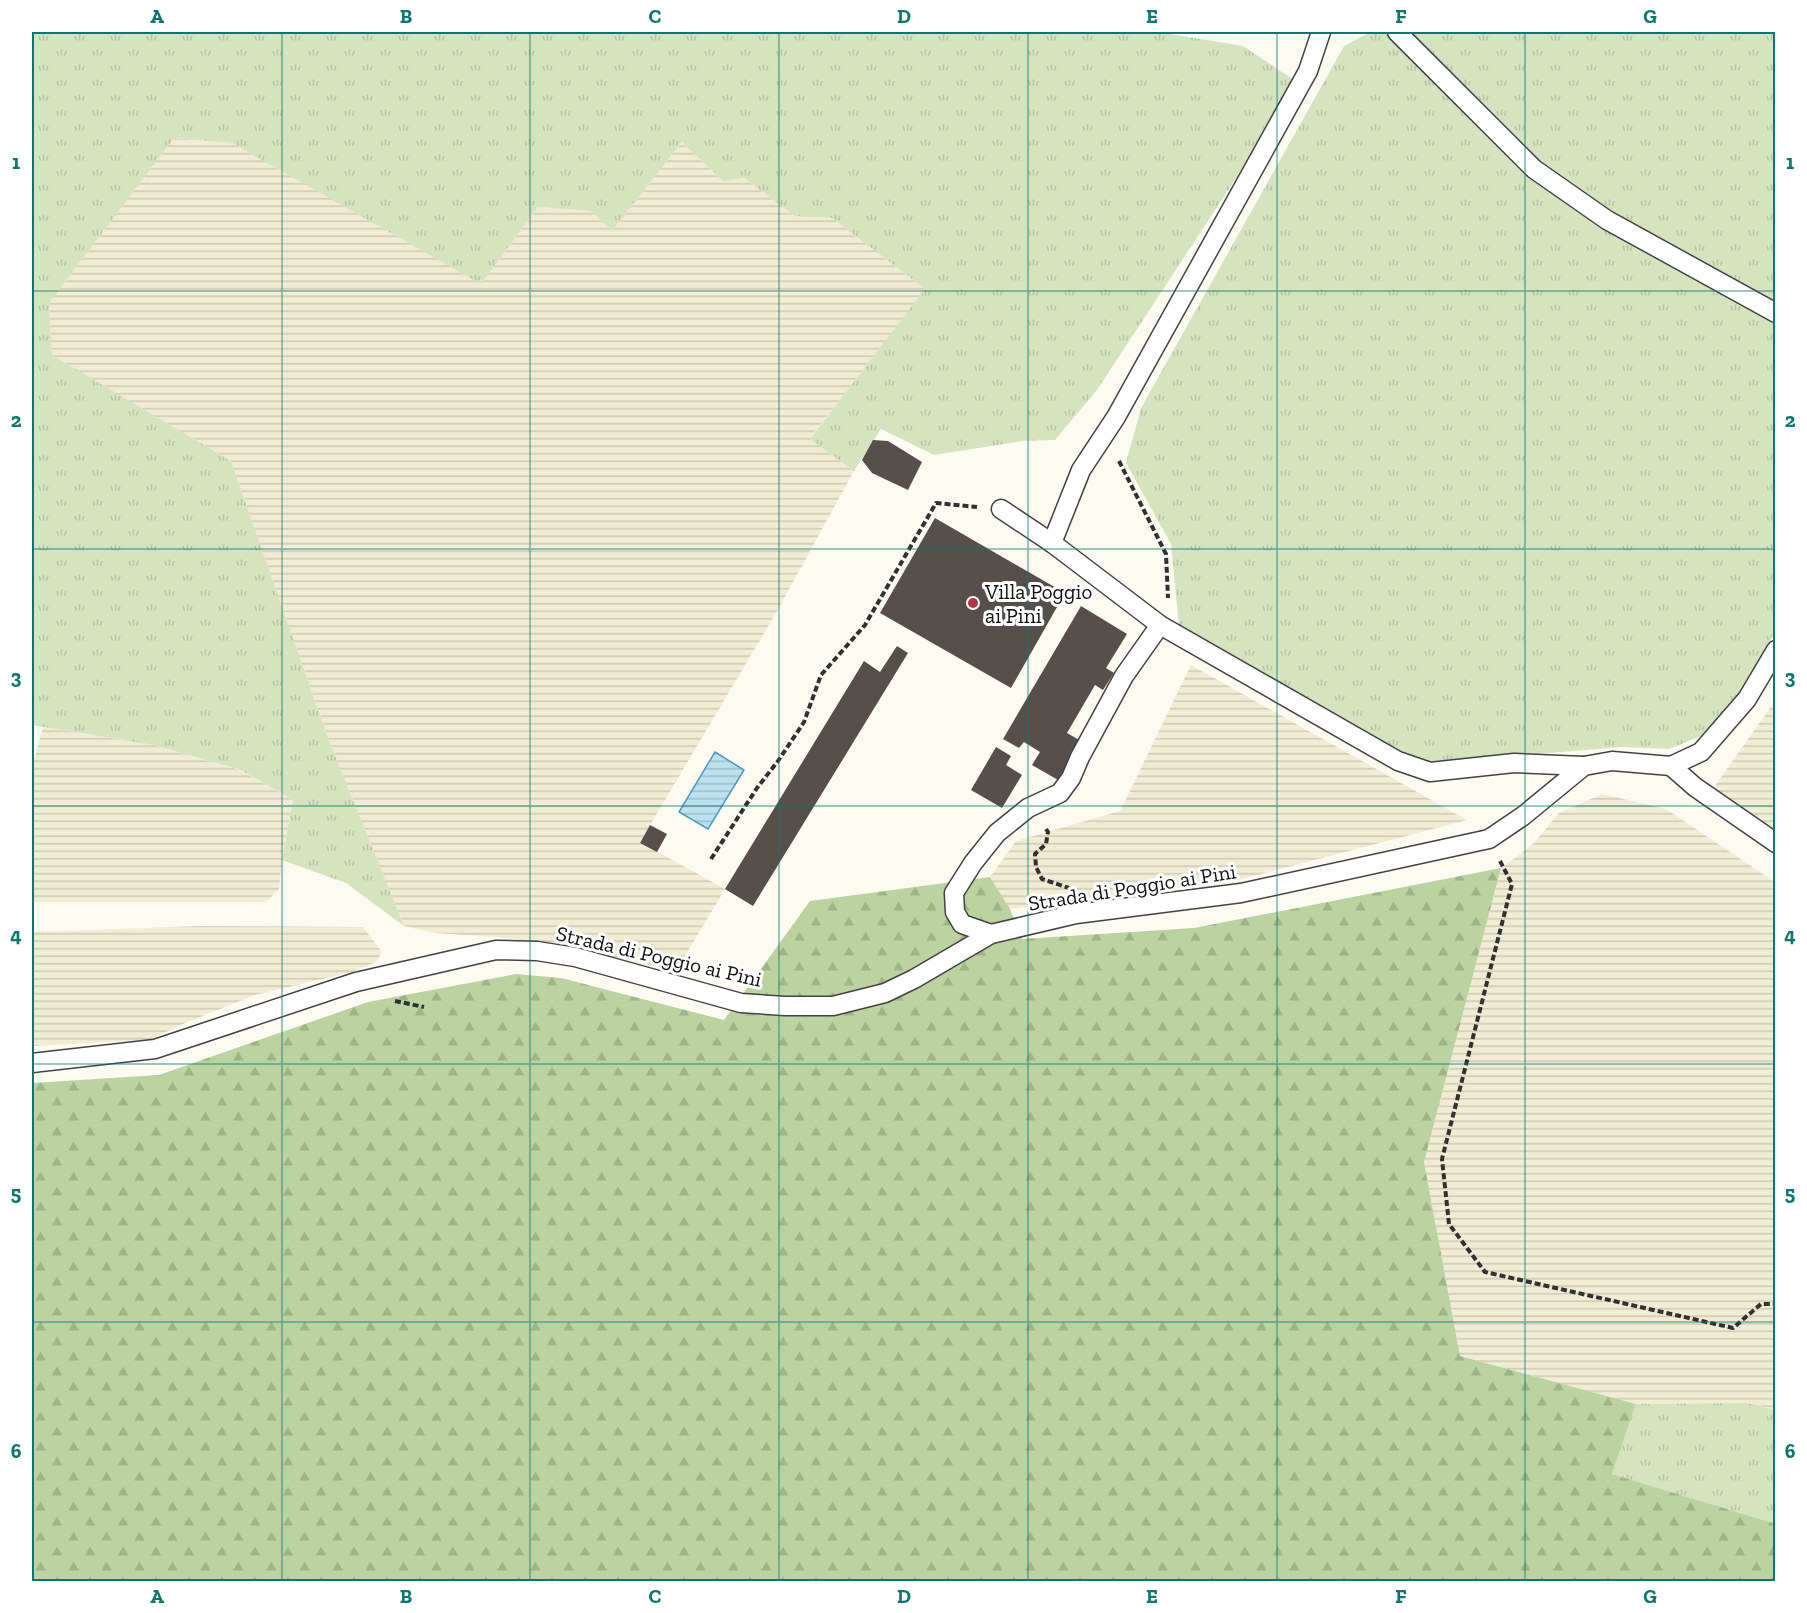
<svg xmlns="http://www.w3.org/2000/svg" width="1807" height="1613" font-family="'Zilla Slab',serif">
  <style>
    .farmland { fill: url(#farmland-rules) }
    .grass { fill: url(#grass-tufts) }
    .forest { fill: url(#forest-firs) }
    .water { fill: url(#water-rules); stroke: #4c99bd; stroke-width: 1.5 }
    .building { fill: #564f4c }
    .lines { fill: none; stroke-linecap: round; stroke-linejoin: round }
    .lane-casing { stroke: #424242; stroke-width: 21 }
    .path { stroke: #313131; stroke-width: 4; stroke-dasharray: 6 3; stroke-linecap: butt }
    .lane { stroke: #fff; stroke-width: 18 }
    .grid { fill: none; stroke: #0f766e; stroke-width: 1.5; stroke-opacity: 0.55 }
    .poi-dot { fill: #af3746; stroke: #fff; stroke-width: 2 }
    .labels { text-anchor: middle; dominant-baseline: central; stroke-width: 6; stroke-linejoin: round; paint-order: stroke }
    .poi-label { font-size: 21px; fill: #0f0f0f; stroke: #fff; text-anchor: start }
    .street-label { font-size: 21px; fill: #0f0f0f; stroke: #fff }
    .neatline { fill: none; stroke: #0f766e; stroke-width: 2 }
    .grid-label { font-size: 20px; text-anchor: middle; font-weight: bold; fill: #0f766e }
  </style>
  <defs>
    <pattern id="farmland-rules" width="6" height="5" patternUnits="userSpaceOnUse" patternTransform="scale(1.5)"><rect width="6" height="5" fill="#f1ecd4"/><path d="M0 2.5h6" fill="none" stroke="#cdc9b5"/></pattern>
    <pattern id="grass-tufts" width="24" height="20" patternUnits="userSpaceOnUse" patternTransform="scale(1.5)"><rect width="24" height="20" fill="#d5e4bf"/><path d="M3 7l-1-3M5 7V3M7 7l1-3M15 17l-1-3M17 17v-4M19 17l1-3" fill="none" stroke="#b6c2a3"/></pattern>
    <pattern id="forest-firs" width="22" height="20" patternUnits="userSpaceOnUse" patternTransform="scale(1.5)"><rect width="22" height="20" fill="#bbd3a0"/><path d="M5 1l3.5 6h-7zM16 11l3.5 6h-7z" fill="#a0b489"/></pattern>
    <pattern id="water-rules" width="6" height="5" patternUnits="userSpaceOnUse" patternTransform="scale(1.5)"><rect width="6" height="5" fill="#bce0ef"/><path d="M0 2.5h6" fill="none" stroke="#a0bfcc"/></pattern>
  </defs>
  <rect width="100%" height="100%" fill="#fdfaf2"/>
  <g class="farmland">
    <path d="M 174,138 L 232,143 L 358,212 L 481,284 L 538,207 L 591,211 L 612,231 L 682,142 L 723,181 L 744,178 L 795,216 L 832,218 L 926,290 L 810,438 L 854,471 L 776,613 L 640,842 L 725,889 L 676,971 L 554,944 L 496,937 L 434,933 L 404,926 L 328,738 L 231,461 L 52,356 L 49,303 Z"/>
    <path d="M 1191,665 L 1467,820 L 1242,879 L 1010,909 L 990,877 L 1016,841 L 1120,811 Z"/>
    <path d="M 1775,701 L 1775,833 L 1712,790 Z"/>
    <path d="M 43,727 L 154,745 L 240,770 L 293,800 L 282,860 L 279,889 L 266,902 L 32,902 L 32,768 Z"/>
    <path d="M 1602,794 L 1666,809 L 1775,882 L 1775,1410 L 1747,1403 L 1636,1404 L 1460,1356 L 1424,1162 L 1501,868 L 1532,845 L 1559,813 Z"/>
    <path d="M 200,926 L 363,927 L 382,952 L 376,962 L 352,972 L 255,995 L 183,1024 L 149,1040 L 32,1046 L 32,932 Z"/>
  </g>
  <g class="grass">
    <path d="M 32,32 L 1158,32 L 1243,46 L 1294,80 L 1244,166 L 1097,390 L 1055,440 L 1023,441 L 934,455 L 881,429 L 854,471 L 810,439 L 925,289 L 832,218 L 795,216 L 744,178 L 723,181 L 682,142 L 612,231 L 591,211 L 538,207 L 481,284 L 232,143 L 174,138 L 49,303 L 52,355 L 231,461 L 328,738 L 404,926 L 346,883 L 282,860 L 293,800 L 241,770 L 154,745 L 32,725 Z"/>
    <path d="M 1370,32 L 1775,32 L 1775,632 L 1740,694 L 1701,736 L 1669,749 L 1622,747 L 1429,763 L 1401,754 L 1179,626 L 1171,544 L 1126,463 L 1141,408 L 1344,46 Z"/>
    <path d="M 1747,1403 L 1775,1410 L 1775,1524 L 1612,1474 L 1636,1404 Z"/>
  </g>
  <path class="forest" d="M 1501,868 L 1424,1162 L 1460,1356 L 1636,1404 L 1612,1474 L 1776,1524 L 1775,1582 L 32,1582 L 32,1083 L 159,1075 L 368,1002 L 516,974 L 561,978 L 724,1020 L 810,901 L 990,877 L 1010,909 L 1022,939 L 1194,928 Z"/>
  <path class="water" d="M 715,752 L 744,770 L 708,829 L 679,812 Z"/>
  <g class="building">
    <path d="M 873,440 L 888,441 L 922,462 L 908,490 L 872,473 L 862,460 Z"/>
    <path d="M 935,518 L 1065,593 L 1011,688 L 880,613 Z"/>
    <path d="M 1081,606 L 1127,634 L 1106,668 L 1114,673 L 1103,690 L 1095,685 L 1067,733 L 1081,741 L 1058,780 L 1032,765 L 1040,752 L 1024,742 L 1019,748 L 1003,739 Z"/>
    <path d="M 897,646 L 908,653 L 753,906 L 725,889 L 864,661 L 880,672 Z"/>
    <path d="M 996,747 L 1011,756 L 1006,765 L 1022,775 L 1002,808 L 971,790 Z"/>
    <path d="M 650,825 L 667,834 L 657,852 L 640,843 Z"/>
  </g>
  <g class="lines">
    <defs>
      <g id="lane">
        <path d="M 1397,32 L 1534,169 L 1607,220 L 1776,313"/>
        <path d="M 1001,509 L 1052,543 L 1160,625 L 1398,761 L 1430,772 L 1514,763 L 1584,766"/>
        <path d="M 1052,543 L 1081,470 L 1116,417 L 1308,71 L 1321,32"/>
        <path d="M 1671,766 L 1695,787 L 1776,843"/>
        <path d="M 991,934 L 962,924 L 955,912 L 954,893 L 973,863 L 997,833 L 1028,808 L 1060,793 L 1071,778 L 1080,757 L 1124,676 L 1160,625"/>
        <path d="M 32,1063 L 155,1049 L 356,982 L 496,950 L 537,951 L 575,957 L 741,1003 L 785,1006 L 833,1006 L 885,993 L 914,979 L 991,934 L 1076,914 L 1241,893 L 1489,839 L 1523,816 L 1584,766 L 1612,761 L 1671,766 L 1701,752 L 1747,699 L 1776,650"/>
      </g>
    </defs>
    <use href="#lane" class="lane-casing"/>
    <g class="path">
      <path d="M 1119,461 L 1166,554 L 1168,598"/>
      <path d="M 1046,829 L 1048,832 L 1046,844 L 1035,854 L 1036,867 L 1042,879 L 1069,888"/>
      <path d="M 711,859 L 757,788 L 778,761 L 804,722 L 821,675 L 865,625 L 936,503 L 977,507"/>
      <path d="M 1500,861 L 1512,884 L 1442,1159 L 1449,1224 L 1485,1272 L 1733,1328 L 1761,1304 L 1776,1304"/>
      <path d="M 395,1001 L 424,1007"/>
    </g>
    <use href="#lane" class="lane"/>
  </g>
  <path class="grid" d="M 282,32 L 282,1582M 530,32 L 530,1582M 779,32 L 779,1582M 1028,32 L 1028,1582M 1277,32 L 1277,1582M 1525,32 L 1525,1582M 32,291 L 1776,291M 32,549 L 1776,549M 32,806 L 1776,806M 32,1064 L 1776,1064M 32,1322 L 1776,1322"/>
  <circle class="poi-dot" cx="973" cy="603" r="6"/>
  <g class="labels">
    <g class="poi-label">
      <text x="985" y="591">Villa Poggio<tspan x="985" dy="24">ai Pini</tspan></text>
    </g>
    <g class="street-label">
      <text transform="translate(1132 887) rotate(-9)">Strada di Poggio ai Pini</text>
      <text transform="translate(659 956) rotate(13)">Strada di Poggio ai Pini</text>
    </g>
  </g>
  <rect width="1807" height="1613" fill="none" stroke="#ffffff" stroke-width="66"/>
  <rect x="33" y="33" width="1741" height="1547" class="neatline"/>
  <g class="grid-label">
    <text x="157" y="23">A</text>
    <text x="406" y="23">B</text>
    <text x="655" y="23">C</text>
    <text x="904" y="23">D</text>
    <text x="1152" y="23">E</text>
    <text x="1401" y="23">F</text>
    <text x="1650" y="23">G</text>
    <text x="16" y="169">1</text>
    <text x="1790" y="169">1</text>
    <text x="16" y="427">2</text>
    <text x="1790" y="427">2</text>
    <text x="16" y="684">3</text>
    <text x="1790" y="684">3</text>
    <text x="16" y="942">4</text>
    <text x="1790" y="942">4</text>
    <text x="16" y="1200">5</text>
    <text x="1790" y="1200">5</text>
    <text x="16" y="1458">6</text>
    <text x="1790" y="1458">6</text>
    <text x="157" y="1603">A</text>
    <text x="406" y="1603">B</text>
    <text x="655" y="1603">C</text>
    <text x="904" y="1603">D</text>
    <text x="1152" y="1603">E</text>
    <text x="1401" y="1603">F</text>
    <text x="1650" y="1603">G</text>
  </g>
</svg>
